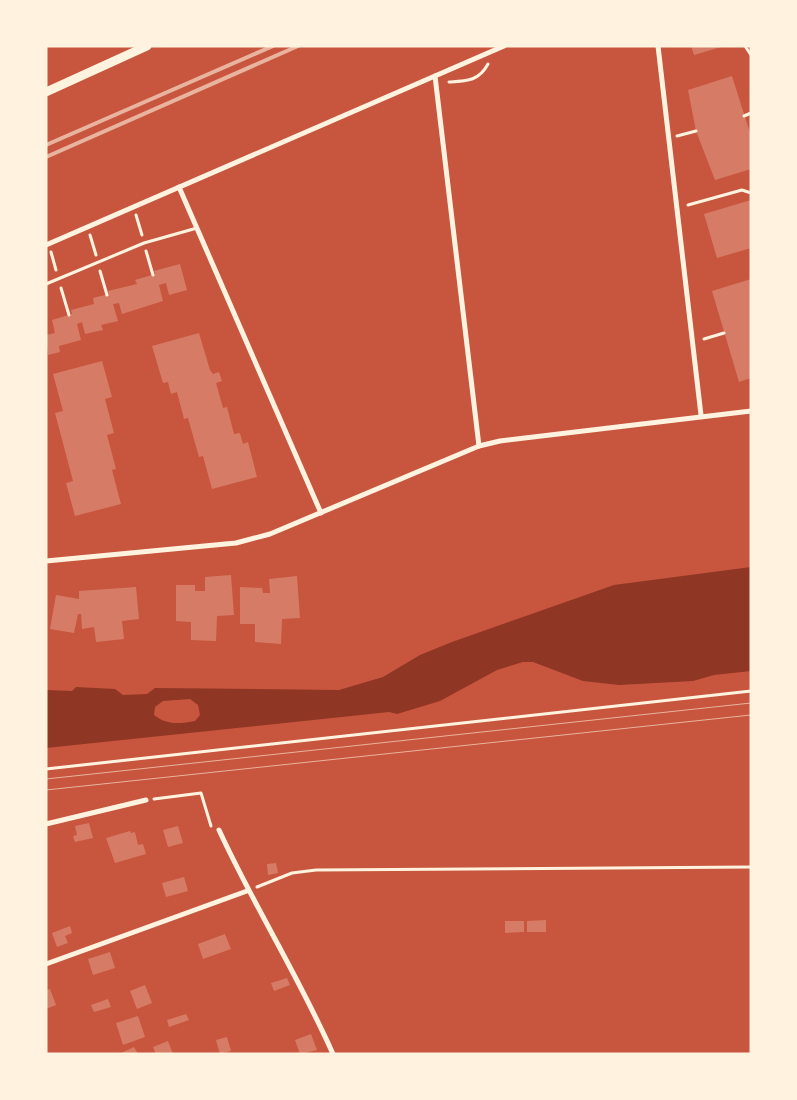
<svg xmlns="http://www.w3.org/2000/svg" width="797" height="1100" font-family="'Fira Sans',sans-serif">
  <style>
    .water { fill: #8f3625; fill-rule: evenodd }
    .building { fill: #d67c66 }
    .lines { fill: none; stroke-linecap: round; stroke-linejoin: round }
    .path { stroke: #fff3e0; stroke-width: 3 }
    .service { stroke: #fff3e0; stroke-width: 3 }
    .minor { stroke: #fff3e0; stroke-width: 5 }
    .tertiary { stroke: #fff3e0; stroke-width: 9 }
    .tram { stroke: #e9b49f; stroke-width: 1 }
    .rail { stroke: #e9b49f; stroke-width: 4 }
  </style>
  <rect width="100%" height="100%" fill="#c8553d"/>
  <path class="water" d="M 751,567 L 751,671 L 714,675 L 693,681 L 619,685 L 583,681 L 533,662 L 523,662 L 497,670 L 440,701 L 397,714 L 389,712 L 46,748 L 46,690 L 72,691 L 76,687 L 115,689 L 123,695 L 147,694 L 155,688 L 339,690 L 383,677 L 420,655 L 452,642 L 614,585 ZM 190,699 L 198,705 L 200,715 L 195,721 C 180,724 166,725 154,715 L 155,707 L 163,701 Z"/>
  <g class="building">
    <path d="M 691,46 L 721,46 L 721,47 L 694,55 Z"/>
    <path d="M 732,76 L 751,136 L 751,169 L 715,180 L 696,131 L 688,90 Z"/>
    <path d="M 751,200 L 751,248 L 717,258 L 704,214 Z"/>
    <path d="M 180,264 L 187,290 L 169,295 L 166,283 L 159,285 L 163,301 L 122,314 L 119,303 L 113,304 L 118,321 L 101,325 L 103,330 L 85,334 L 82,322 L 77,324 L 81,340 L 59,346 L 60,352 L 48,355 L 46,335 L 55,333 L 52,320 L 72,314 L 71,310 L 94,304 L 93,298 L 109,294 L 108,291 L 137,284 L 135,280 L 155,274 L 154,271 Z"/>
    <path d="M 751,279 L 751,378 L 739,382 L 712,291 Z"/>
    <path d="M 199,333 L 210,370 L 213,374 L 219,372 L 222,381 L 216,383 L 223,408 L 227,407 L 234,434 L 240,433 L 243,444 L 248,442 L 257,477 L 212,489 L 203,456 L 199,457 L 188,418 L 184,419 L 177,392 L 171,394 L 168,382 L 163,383 L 152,346 Z"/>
    <path d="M 102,361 L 112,397 L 105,399 L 114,433 L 107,435 L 116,469 L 112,470 L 121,504 L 75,516 L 66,483 L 73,481 L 55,413 L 63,411 L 53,374 Z"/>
    <path d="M 231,575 L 234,615 L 217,616 L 216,641 L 191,640 L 191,622 L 176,621 L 176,585 L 195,585 L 195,591 L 205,591 L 205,577 Z"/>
    <path d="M 297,576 L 300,618 L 282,619 L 281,644 L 255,642 L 255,624 L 240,624 L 240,587 L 262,588 L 263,593 L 270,593 L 269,579 Z"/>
    <path d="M 136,587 L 139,619 L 122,621 L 124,639 L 96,642 L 94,627 L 82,629 L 81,614 L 78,614 L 74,633 L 50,629 L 56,595 L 79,599 L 79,591 Z"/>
    <path d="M 89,823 L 93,838 L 75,842 L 73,836 L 77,835 L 75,826 Z"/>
    <path d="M 178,826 L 183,843 L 168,847 L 163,830 Z"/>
    <path d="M 130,831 L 131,833 L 135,832 L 138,845 L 143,844 L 146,854 L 115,863 L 106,838 Z"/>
    <path d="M 276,863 L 278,873 L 268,875 L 267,864 Z"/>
    <path d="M 184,877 L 188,891 L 166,897 L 162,883 Z"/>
    <path d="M 546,920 L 546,932 L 527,932 L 527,921 Z"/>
    <path d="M 505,921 L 524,921 L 524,932 L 505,933 Z"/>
    <path d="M 70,926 L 72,933 L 65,936 L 68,943 L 57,947 L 52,933 Z"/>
    <path d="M 225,934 L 231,949 L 203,959 L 198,944 Z"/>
    <path d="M 110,952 L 115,968 L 93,975 L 88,959 Z"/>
    <path d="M 287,978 L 290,985 L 274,991 L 271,983 Z"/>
    <path d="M 145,985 L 152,1003 L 137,1009 L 130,991 Z"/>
    <path d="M 50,989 L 56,1005 L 46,1009 L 46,990 Z"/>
    <path d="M 108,999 L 111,1007 L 94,1012 L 91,1005 Z"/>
    <path d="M 186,1014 L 189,1020 L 169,1027 L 167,1020 Z"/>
    <path d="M 138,1016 L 145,1037 L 123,1045 L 116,1023 Z"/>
    <path d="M 311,1034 L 317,1050 L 300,1054 L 295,1040 Z"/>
    <path d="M 227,1037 L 231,1051 L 220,1054 L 216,1040 Z"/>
    <path d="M 168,1041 L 173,1054 L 156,1054 L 153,1047 Z"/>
    <path d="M 134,1047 L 138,1054 L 119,1054 Z"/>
  </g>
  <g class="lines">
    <g class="path">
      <path d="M 745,46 L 751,55"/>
      <path d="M 449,82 C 467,81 479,81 488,64"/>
      <path d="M 744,116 L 751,113"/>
      <path d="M 677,136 L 696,131"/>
      <path d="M 688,205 L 742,190 L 751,193"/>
      <path d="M 136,215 L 142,235"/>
      <path d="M 90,235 L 96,255"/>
      <path d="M 146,251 L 153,275"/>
      <path d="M 51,252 L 56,270"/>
      <path d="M 100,271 L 107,295"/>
      <path d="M 61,288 L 69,315"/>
      <path d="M 704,339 L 724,333"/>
      <path d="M 46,769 L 751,691"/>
      <path d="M 154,799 L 201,793 L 211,826"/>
      <path d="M 257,887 L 292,873 L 316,870 L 751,867"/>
    </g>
    <path class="service" d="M 46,284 L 144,243 L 197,228"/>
    <g class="minor">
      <path d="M 658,46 L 701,415"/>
      <path d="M 435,76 L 479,446"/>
      <path d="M 179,187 L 321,513"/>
      <path d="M 46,245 L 504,46"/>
      <path d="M 46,561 L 236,543 L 270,534 L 479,446 L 500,441 L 751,411"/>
      <path d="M 46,824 L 146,800"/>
      <path d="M 219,830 C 254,906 299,977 333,1054"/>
      <path d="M 46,964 L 247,891"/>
    </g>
    <path class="tertiary" d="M 46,92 L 147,46"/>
    <g class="tram">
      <path d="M 46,779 L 751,703"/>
      <path d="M 46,790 L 751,715"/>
    </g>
    <g class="rail">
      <path d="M 46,145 L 273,46"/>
      <path d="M 46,157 L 298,46"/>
    </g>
  </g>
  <rect width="797" height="1100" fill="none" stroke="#fff3e0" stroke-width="95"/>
</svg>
